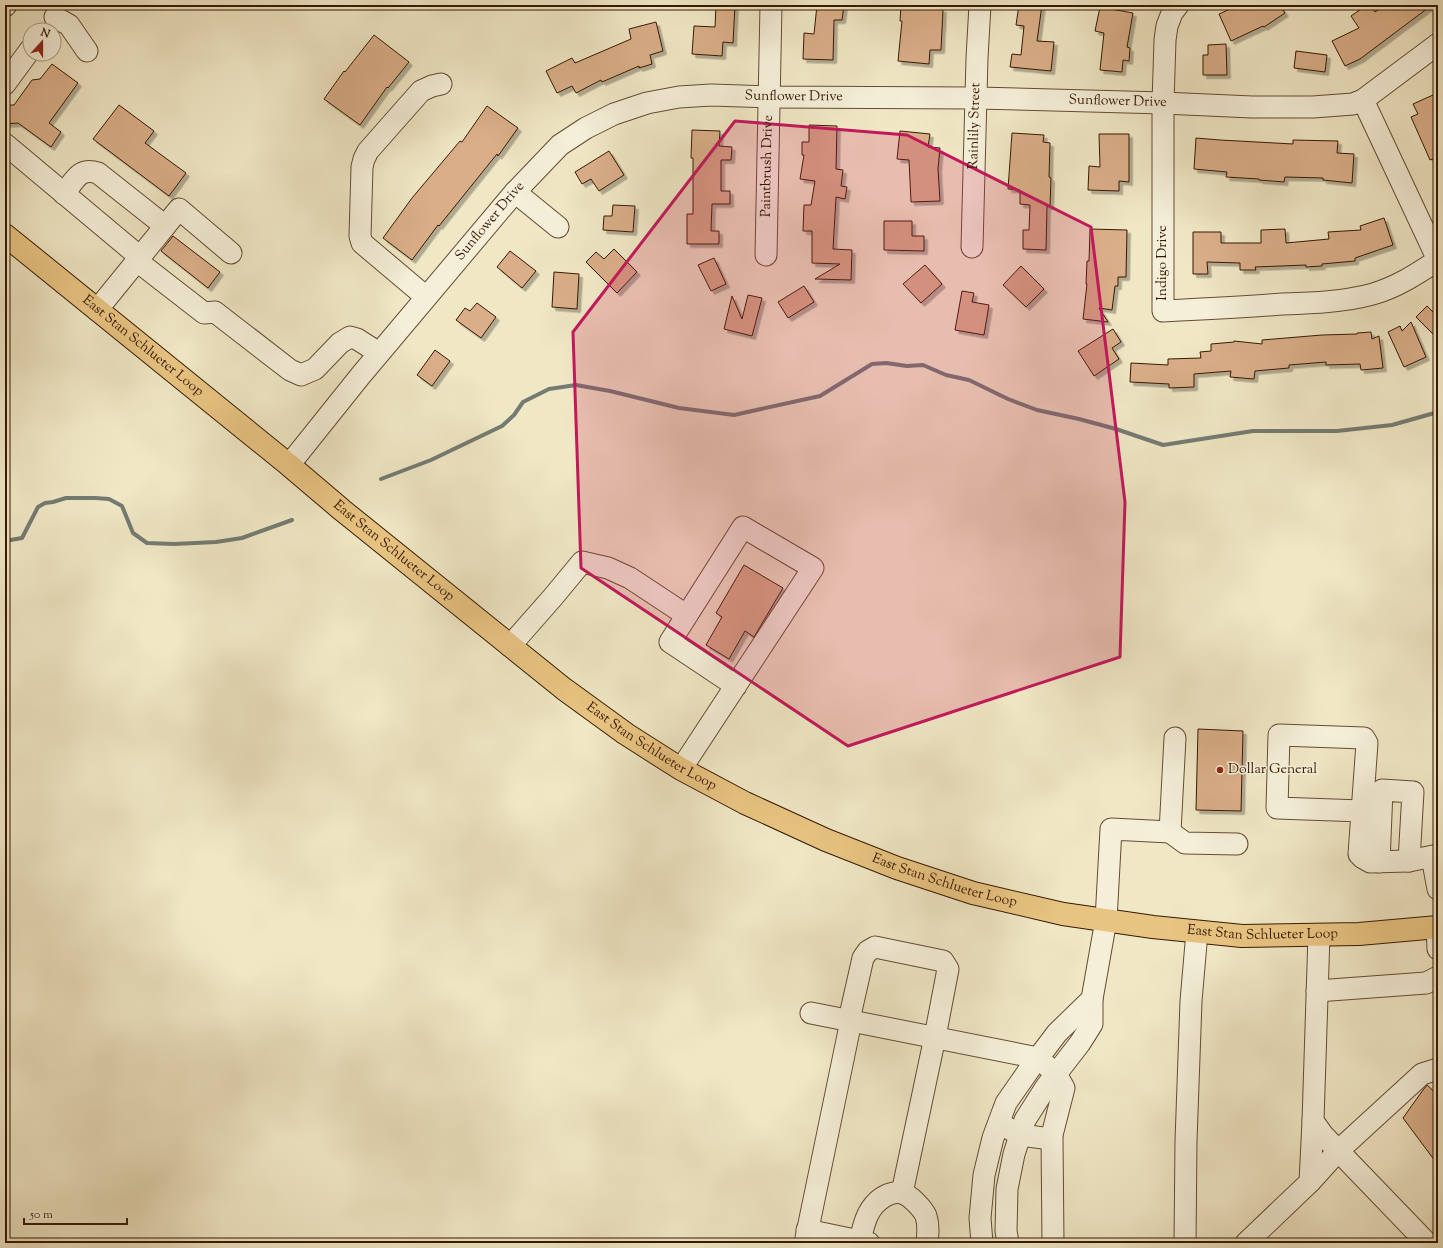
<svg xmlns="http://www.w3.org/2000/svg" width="1443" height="1248" font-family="'Sorts Mill Goudy',serif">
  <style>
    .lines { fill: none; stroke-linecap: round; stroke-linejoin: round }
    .stream { stroke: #747b73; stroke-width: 4 }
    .building { fill: #d9ae88; stroke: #361903; filter: url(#shadow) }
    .minor-casing { stroke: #644c34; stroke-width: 23 }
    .major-casing { stroke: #361903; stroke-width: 24 }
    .minor { stroke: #f5efd9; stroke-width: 21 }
    .major { stroke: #e8c482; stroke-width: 22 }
    .marked { fill: #c2185b; fill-opacity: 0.2; stroke: #c2185b; stroke-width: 3; stroke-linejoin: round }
    .poi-dot { fill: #8f2418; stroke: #f5efd9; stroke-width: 1.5 }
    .labels { text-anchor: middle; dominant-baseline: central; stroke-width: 3; stroke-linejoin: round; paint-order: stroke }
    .street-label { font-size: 14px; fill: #361903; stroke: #f5efd9 }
    .poi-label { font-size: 14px; fill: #361903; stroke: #f5efd9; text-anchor: start }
  </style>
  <defs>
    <filter id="shadow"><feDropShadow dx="3.5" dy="3.5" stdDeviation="0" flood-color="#0004"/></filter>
  </defs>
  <rect width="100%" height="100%" fill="#f0e7c5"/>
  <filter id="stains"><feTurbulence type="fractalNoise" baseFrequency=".005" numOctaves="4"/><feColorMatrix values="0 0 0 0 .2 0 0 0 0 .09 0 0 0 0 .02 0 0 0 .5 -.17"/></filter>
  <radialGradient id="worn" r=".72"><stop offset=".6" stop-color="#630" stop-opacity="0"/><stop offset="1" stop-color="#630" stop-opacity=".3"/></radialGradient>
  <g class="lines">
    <g class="stream">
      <path d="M 381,479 L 431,460 L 502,426 L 514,415 L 523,402 L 549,389 L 576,385 L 610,391 L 679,408 L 734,415 L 820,396 L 872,364 L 886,363 L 907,366 L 923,365 L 946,375 L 969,380 L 1008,399 L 1037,410 L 1079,419 L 1116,429 L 1163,445 L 1253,431 L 1337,431 L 1392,425 L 1438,412"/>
      <path d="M 5,541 L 22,538 L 38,507 L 45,503 L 53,502 L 66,498 L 95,498 L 109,499 L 122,506 L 133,533 L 147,543 L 174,544 L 216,542 L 242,538 L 292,520"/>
    </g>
  </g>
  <g class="building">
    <path d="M 716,5 L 735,5 L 733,43 L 723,42 L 722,56 L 692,54 L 694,26 L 715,27 Z"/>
    <path d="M 817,5 L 844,5 L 842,20 L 834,20 L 833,60 L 803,59 L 804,33 L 814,34 Z"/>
    <path d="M 901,5 L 933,5 L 932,8 L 943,9 L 941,50 L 930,50 L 929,64 L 898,61 L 902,21 L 900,21 Z"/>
    <path d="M 1019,5 L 1042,5 L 1037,41 L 1054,42 L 1051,71 L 1010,67 L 1012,54 L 1021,55 L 1024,26 L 1016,25 Z"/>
    <path d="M 1239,5 L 1279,5 L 1285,13 L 1264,27 L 1263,26 L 1231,41 L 1219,14 Z"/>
    <path d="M 1367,5 L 1370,5 L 1375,12 L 1386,5 L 1432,5 L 1360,59 L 1345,66 L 1332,41 L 1359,28 L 1351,16 Z"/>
    <path d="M 1100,7 L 1133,13 L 1127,47 L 1130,48 L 1129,61 L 1123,60 L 1122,72 L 1100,70 L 1104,33 L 1095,31 Z"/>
    <path d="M 656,22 L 663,51 L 650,55 L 652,64 L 639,68 L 639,66 L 602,82 L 601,80 L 576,93 L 572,86 L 557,93 L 546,71 L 572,58 L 575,63 L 631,39 L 629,29 Z"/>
    <path d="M 374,35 L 409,62 L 388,88 L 387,87 L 360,125 L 324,99 L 344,71 L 345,72 Z"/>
    <path d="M 1226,44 L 1227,75 L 1203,75 L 1203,55 L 1208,55 L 1208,45 Z"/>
    <path d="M 1296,51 L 1327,55 L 1325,72 L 1294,68 Z"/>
    <path d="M 52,64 L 78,83 L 49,123 L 61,132 L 51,147 L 18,123 L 5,124 L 5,105 L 14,105 L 32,80 L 40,79 Z"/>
    <path d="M 1433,95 L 1438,107 L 1438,157 L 1430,160 L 1411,117 L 1418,114 L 1413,104 Z"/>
    <path d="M 119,105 L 154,131 L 145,143 L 186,173 L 169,196 L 93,139 Z"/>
    <path d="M 487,106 L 518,128 L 498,156 L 497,154 L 439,226 L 438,225 L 412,260 L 383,238 L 412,198 L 460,141 L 462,142 Z"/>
    <path d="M 809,125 L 837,126 L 836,169 L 843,170 L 841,186 L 847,187 L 845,199 L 836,197 L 833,249 L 852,250 L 851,280 L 815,279 L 840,264 L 812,263 L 812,231 L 803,231 L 804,205 L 811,205 L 815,181 L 800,179 L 804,155 L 802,155 L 802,142 L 809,142 Z"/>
    <path d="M 692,130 L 720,131 L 719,146 L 732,147 L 731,160 L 721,160 L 721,191 L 730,191 L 730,204 L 712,204 L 711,231 L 719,231 L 719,244 L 687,244 L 687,214 L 693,214 L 693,158 L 691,158 Z"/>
    <path d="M 900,131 L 930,134 L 928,147 L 940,148 L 938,169 L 940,201 L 911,202 L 909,160 L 897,159 Z"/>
    <path d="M 1012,133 L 1044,135 L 1043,142 L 1050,143 L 1049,177 L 1051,178 L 1050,206 L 1047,206 L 1046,250 L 1023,249 L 1023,230 L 1029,230 L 1030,205 L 1020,204 L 1020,190 L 1008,189 Z"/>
    <path d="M 1099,134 L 1129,134 L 1129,182 L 1119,181 L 1119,191 L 1088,190 L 1089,166 L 1100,167 Z"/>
    <path d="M 1196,138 L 1220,140 L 1293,144 L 1293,140 L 1338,141 L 1337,153 L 1354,154 L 1352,183 L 1323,180 L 1323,178 L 1285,177 L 1284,182 L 1259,180 L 1259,179 L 1226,177 L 1227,172 L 1194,169 Z"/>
    <path d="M 609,151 L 624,175 L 599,191 L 591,179 L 582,184 L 575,172 Z"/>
    <path d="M 613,205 L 635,206 L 633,232 L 603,230 L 604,216 L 612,216 Z"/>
    <path d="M 1384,218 L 1393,245 L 1355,258 L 1355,261 L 1322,264 L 1322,266 L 1306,267 L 1306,265 L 1255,267 L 1256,270 L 1240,270 L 1240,263 L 1207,262 L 1208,274 L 1193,274 L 1193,232 L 1221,232 L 1221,243 L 1261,243 L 1261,230 L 1285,229 L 1286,243 L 1329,239 L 1328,232 L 1361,230 L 1360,226 Z"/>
    <path d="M 884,221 L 912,221 L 912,236 L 924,236 L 924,251 L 884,250 Z"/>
    <path d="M 1090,229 L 1127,230 L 1126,277 L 1118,277 L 1118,286 L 1115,286 L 1112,310 L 1099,308 L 1108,322 L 1083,319 L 1087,284 L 1086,284 L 1087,261 L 1089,261 Z"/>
    <path d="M 173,236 L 220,272 L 208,288 L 161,251 Z"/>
    <path d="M 614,249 L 637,272 L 617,293 L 586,262 L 596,252 L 604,259 Z"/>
    <path d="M 510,251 L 536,271 L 522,288 L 497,267 Z"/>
    <path d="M 714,258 L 726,284 L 711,291 L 698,265 Z"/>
    <path d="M 925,265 L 942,284 L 921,303 L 903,284 Z"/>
    <path d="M 1021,266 L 1044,289 L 1026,307 L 1003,285 Z"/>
    <path d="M 554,272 L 579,274 L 577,309 L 552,307 Z"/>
    <path d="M 804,286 L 814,302 L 788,318 L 778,302 Z"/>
    <path d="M 962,291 L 974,293 L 972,302 L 989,305 L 984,335 L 955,330 Z"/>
    <path d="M 748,295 L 762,298 L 752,336 L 724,329 L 732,296 L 742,319 Z"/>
    <path d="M 477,303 L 496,317 L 481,338 L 456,320 L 465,308 L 470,311 Z"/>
    <path d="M 1427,306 L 1438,317 L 1438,339 L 1416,317 Z"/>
    <path d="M 1411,322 L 1426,357 L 1404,367 L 1388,332 L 1400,326 L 1402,331 Z"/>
    <path d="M 1113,329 L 1121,342 L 1112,348 L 1119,359 L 1094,376 L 1078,351 Z"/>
    <path d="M 1371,332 L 1372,339 L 1379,336 L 1383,368 L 1361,370 L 1360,364 L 1326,365 L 1326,362 L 1289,365 L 1289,368 L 1255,371 L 1254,379 L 1230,377 L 1231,371 L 1194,374 L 1194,387 L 1169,388 L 1169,384 L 1130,382 L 1131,363 L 1168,365 L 1168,359 L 1201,358 L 1200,352 L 1211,351 L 1211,344 L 1234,342 L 1234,341 L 1262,344 L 1262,340 L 1322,335 L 1357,334 L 1357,333 Z"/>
    <path d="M 435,350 L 450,361 L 432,386 L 417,375 Z"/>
    <path d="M 744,565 L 783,588 L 754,637 L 745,631 L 729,659 L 706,645 L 722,617 L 716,613 Z"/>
    <path d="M 1198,729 L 1243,731 L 1241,811 L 1196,810 Z"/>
    <path d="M 1427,1085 L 1438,1095 L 1438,1165 L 1403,1118 L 1423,1090 Z"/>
  </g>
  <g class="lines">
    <defs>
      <g id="minor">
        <path d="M 1178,5 L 1172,13 L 1167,26 L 1165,40 L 1163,103 L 1163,311 C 1203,309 1243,307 1282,304 C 1312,303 1344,302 1373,294 C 1397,287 1417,274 1438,260 L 1363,100"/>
        <path d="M 5,6 L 6,5"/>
        <path d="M 55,17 L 69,25 L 87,51"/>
        <path d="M 5,84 L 30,50"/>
        <path d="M 5,144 L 140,257"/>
        <path d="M 515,192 L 558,227"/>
        <path d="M 64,194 C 75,180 79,167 98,173 L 165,226"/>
        <path id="s1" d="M 972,247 L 977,58 L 980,5"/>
        <path id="s2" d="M 766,255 L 771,5"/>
        <path d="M 137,261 L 204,313 L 215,312 L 290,370 L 301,375 L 315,369 L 340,343 L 350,337 L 357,339 L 379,353"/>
        <path d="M 426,297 L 362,243 L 360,236 L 362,167 L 364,159 L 368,151 L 421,91 L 432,86 L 441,84"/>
        <path d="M 97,310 L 179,209 L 231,253"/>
        <path id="s3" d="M 289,465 L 361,375 L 515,192 L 560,145 L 586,128 L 614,114 L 647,103 L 679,97 L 711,95 L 768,97 L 976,98 L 1163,103 L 1252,107 L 1313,107 L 1353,104 L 1363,100 L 1375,91 L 1438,44"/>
        <path d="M 510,646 L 553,597 L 582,562 L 608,568 L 630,578 L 686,615"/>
        <path d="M 681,769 L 813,568 L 743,527 L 670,642 L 736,686"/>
        <path d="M 1362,811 L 1277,808 L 1279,735 L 1364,738 L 1367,743 L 1359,854 L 1363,858 L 1370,862 L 1409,861 L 1438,855"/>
        <path d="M 1170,832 L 1185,843 L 1237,844"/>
        <path d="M 1432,857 L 1438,889"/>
        <path d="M 1379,862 L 1382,790 L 1413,792 L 1409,861"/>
        <path d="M 1437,928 L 1438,949"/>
        <path d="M 1319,935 L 1313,1121 L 1323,1135 L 1427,1243"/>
        <path d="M 1317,991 L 1426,983 L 1438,977"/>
        <path d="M 811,1013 L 1038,1058 L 1056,1074 L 1064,1088 L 1051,1139 L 1020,1135 L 999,1123"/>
        <path d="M 849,1020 L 863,958 L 868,951 L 875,947 L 943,961 L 948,969 L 935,1037 L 902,1193"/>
        <path d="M 1052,1138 L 1053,1243"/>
        <path d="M 1310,1182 L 1313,1121"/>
        <path d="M 807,1230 L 869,1243"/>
        <path d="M 860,1241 C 863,1228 866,1212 877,1202 C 883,1196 893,1191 902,1193 C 910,1195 923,1209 926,1216 C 929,1225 928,1234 927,1243"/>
        <path d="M 805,1243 L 851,1021"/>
        <path d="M 982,1243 L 980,1218 L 984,1175 L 993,1138 L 1006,1103 L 1029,1070 L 1057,1033 L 1092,999"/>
        <path d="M 1008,1243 L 1006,1231 L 1007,1189 L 1014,1154 L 1025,1120 L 1046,1087 L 1080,1043 L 1092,1024 L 1092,999 L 1106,920 L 1111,829 L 1170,832 L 1175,738"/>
        <path d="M 1185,1243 L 1186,1141 L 1191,1001 L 1197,932"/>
        <path d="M 1246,1243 L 1310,1182 L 1338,1151 L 1422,1074 L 1438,1069"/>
      </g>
      <g id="major">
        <path id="s4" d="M 5,235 L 289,465 L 342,510 L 564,689 L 626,734 L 681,769 L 745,803 L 826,840 L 897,868 L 973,893 L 1063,914 L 1153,927 L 1242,936 L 1359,934 L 1438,927"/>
      </g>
    </defs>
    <use href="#minor" class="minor-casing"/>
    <use href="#major" class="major-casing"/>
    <use href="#minor" class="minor"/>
    <use href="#major" class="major"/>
  </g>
  <path class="marked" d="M 735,121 L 907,135 L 1091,227 L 1125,502 L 1120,657 L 848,746 L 581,568 L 573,332 Z"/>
  <circle class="poi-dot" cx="1220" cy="770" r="4"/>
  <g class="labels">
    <g class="street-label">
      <text stroke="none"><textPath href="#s3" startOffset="664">Sunflower Drive</textPath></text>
      <text stroke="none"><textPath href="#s3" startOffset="988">Sunflower Drive</textPath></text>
      <text stroke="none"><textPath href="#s1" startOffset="121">Rainlily Street</textPath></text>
      <text stroke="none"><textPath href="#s2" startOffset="89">Paintbrush Drive</textPath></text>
      <text stroke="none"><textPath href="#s3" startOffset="316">Sunflower Drive</textPath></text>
      <text transform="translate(1163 263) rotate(-90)">Indigo Drive</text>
      <text stroke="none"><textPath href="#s4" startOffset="177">East Stan Schlueter Loop</textPath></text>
      <text stroke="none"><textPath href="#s4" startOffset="501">East Stan Schlueter Loop</textPath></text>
      <text stroke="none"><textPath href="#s4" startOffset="825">East Stan Schlueter Loop</textPath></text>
      <text stroke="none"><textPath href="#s4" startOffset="1149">East Stan Schlueter Loop</textPath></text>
      <text stroke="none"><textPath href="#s4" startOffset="1473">East Stan Schlueter Loop</textPath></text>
    </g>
    <g class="poi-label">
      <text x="1228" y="770">Dollar General</text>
    </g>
  </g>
  <rect width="1443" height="1248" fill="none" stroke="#f0e7c5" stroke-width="20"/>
  <rect x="6" y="6" width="1431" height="1236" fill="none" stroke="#361903" stroke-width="2"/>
  <rect x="10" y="10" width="1423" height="1228" fill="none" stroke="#361903"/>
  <g transform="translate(42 42) rotate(21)"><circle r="19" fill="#f5efd9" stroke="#a99983"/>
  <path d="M0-3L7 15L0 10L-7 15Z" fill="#8f2418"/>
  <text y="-6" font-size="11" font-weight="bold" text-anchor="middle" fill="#361903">N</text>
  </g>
  <path d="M24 1218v6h103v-6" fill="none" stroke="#361903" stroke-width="2"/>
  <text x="30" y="1218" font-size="12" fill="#361903" stroke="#f5efd9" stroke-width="3" paint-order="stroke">50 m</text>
  <rect width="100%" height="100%" filter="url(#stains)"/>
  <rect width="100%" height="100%" fill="url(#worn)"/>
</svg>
